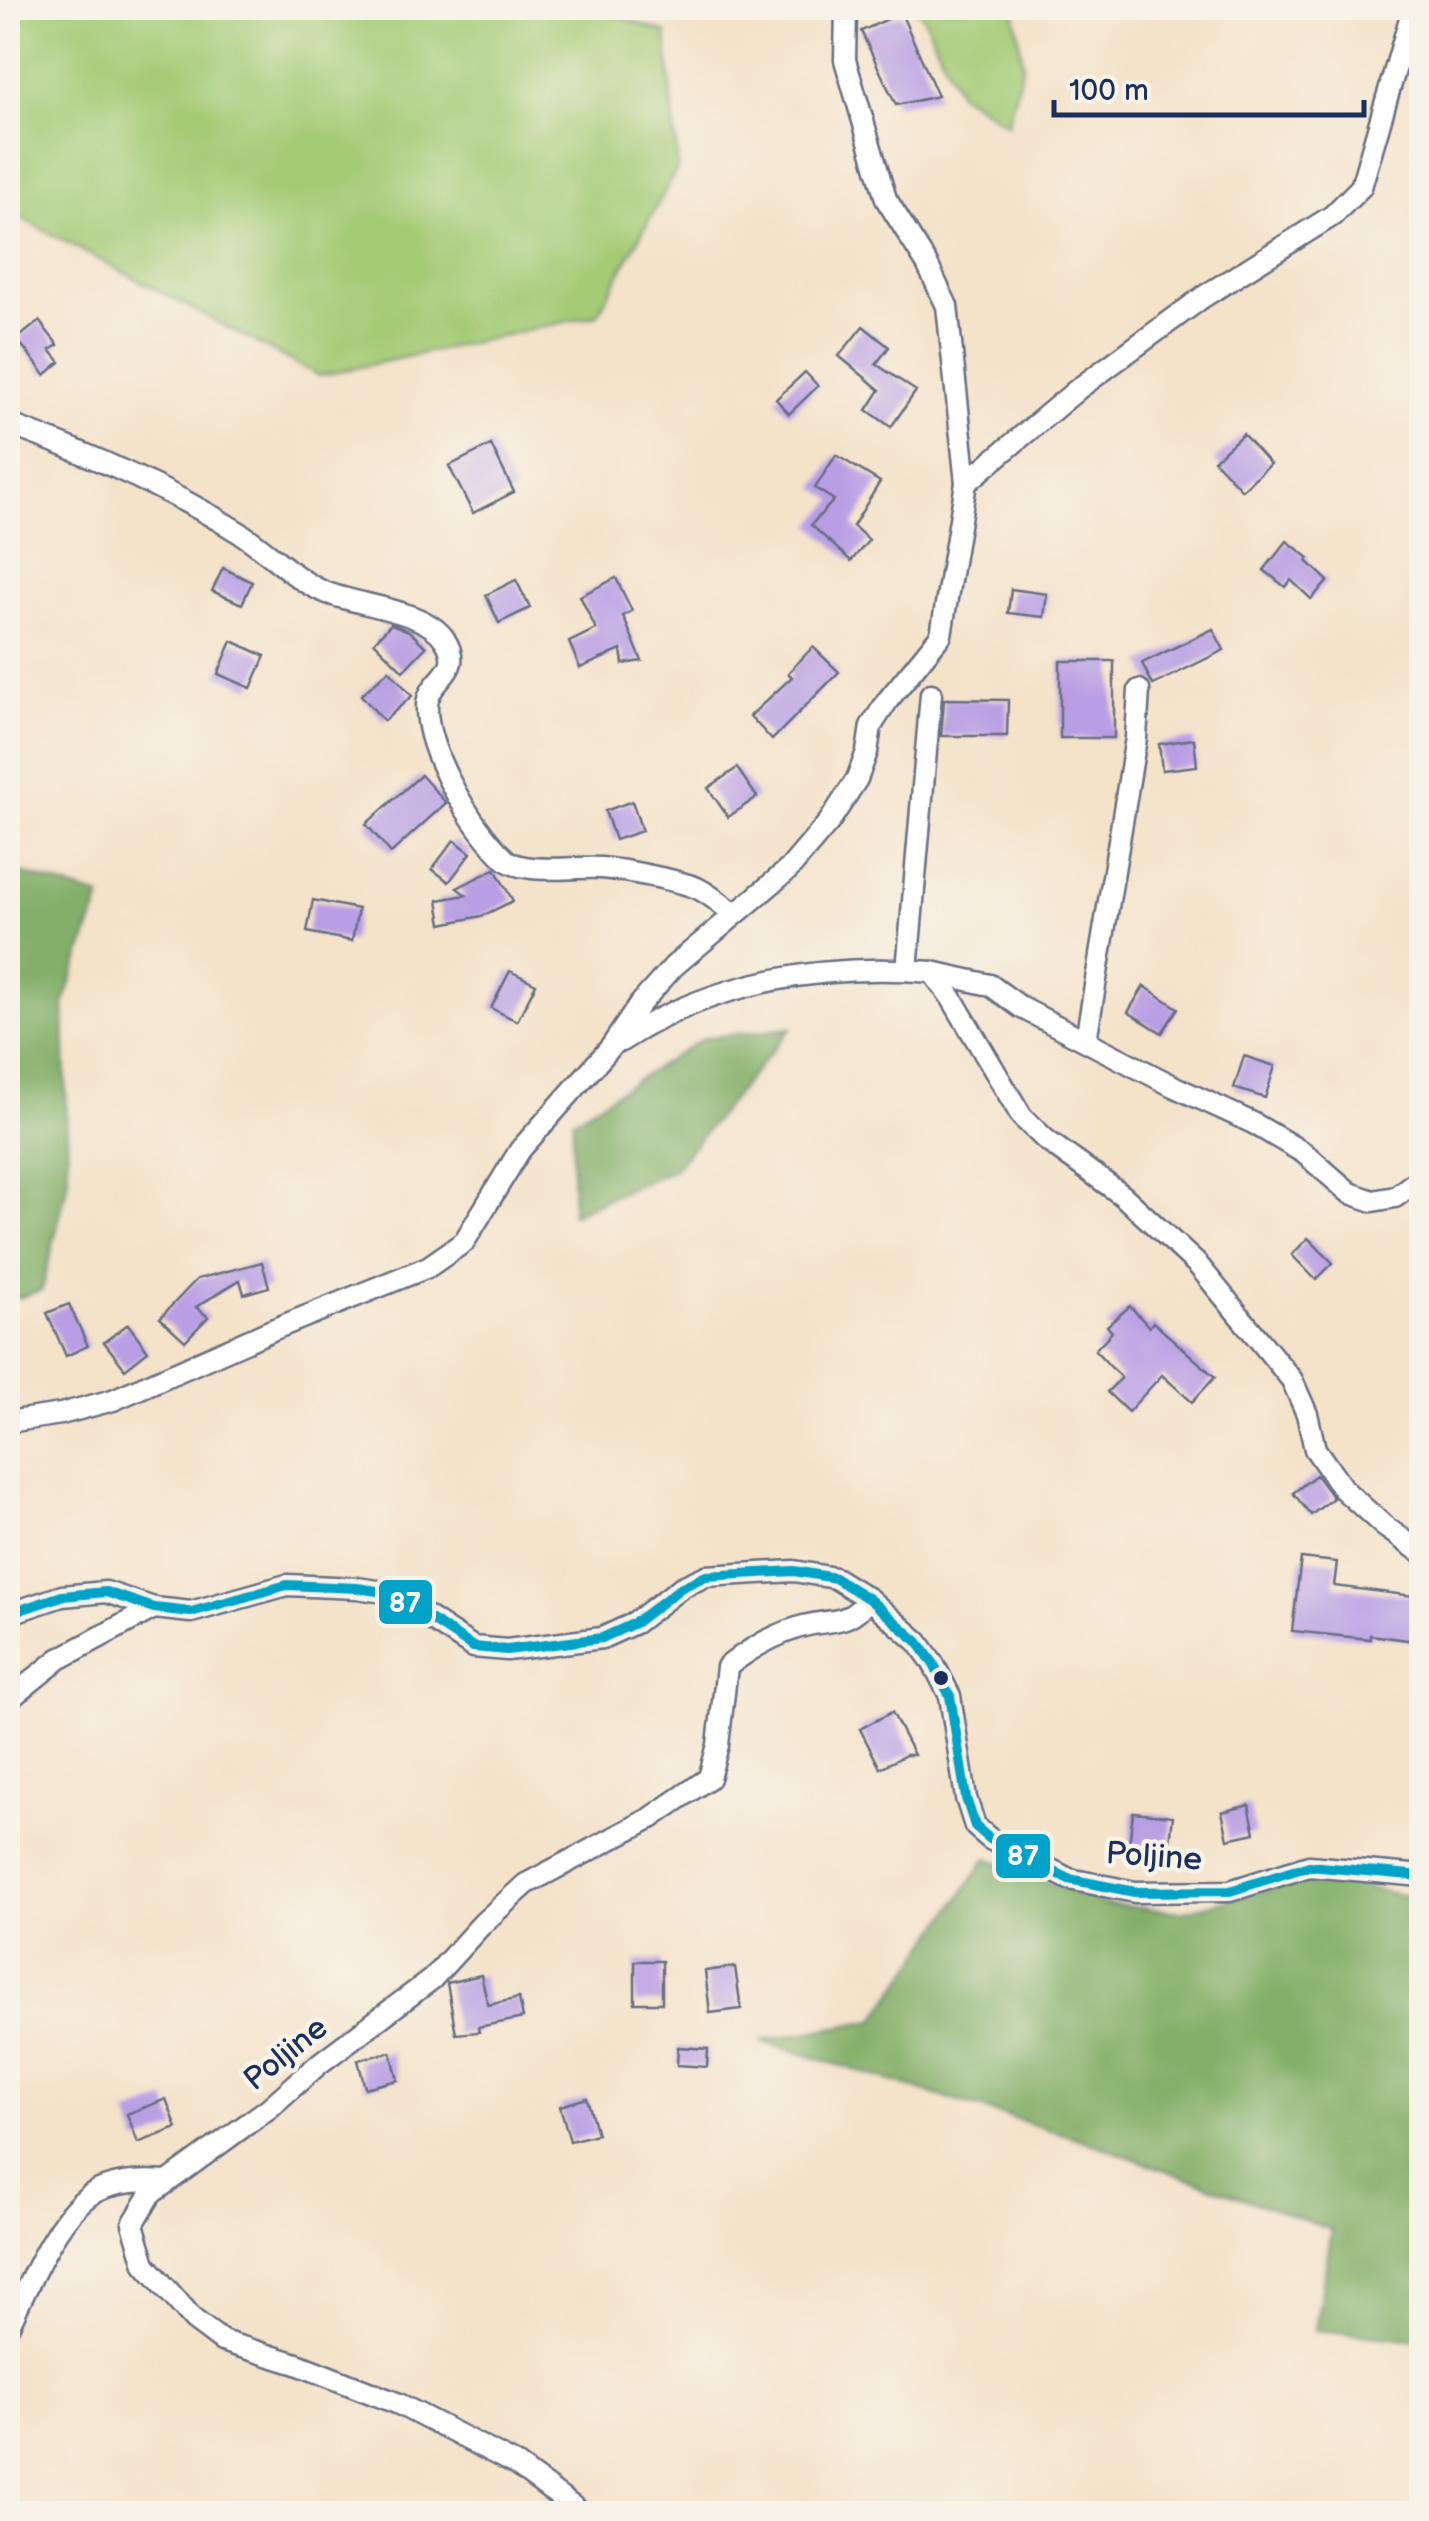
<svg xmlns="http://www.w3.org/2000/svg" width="1429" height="2521" font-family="'Balsamiq Sans',sans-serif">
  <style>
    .green { fill: #a4cb76; stroke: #607d6a; stroke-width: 2.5 }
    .forest { fill: #83af67; stroke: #4f6f62; stroke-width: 2.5 }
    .building { fill: #b89ee4 }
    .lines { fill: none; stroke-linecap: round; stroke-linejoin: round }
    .minor-casing { stroke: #676e83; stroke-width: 25 }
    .minor { stroke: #fff; stroke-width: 20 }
    .bus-1-casing { stroke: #f7f3e8; stroke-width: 18 }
    .bus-1 { stroke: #01a3c8; stroke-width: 10 }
    .bus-dot { fill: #1b2f5e; stroke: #f7f3e8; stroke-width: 4 }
    .labels { text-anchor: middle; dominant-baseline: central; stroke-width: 9; stroke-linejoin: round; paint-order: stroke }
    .street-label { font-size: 32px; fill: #1b2f5e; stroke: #f7f3e8 }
    .line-badge { stroke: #f7f3e8; stroke-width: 4 }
    .badge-label { font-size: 28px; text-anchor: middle; font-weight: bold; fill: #fff }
  </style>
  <rect width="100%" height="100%" fill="#f7f3e8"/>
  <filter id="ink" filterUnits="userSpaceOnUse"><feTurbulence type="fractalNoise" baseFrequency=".01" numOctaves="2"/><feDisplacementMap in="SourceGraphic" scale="20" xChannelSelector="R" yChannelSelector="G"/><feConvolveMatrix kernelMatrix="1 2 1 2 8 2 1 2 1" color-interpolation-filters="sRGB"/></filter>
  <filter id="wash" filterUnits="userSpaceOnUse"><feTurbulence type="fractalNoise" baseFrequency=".0048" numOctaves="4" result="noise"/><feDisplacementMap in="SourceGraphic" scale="40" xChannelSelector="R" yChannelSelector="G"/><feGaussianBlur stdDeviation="2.25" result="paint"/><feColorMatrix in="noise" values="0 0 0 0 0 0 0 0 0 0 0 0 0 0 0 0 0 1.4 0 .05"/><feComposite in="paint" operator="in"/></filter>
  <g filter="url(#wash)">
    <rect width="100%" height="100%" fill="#f4e2c9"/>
    <g class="green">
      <path d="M 8,8 L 595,8 L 666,33 L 678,167 L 597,315 L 319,376 L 8,211 Z"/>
      <path d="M 916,8 L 1014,8 L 1023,64 L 1007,124 L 959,93 L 924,18 Z"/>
    </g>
    <g class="forest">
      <path d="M 8,869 L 101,897 L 64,1002 L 68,1182 L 42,1290 L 8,1301 Z"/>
      <path d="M 791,1028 L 674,1169 L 572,1214 L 573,1120 L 704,1038 Z"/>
      <path d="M 987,1858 L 1103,1904 L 1182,1912 L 1316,1877 L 1421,1899 L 1421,2340 L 1315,2330 L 1332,2230 L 1077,2138 L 761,2041 L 875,2020 Z"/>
    </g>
    <g id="blocks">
      <g class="building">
        <path d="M 901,13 L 938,96 L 896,105 L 861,31 Z"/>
        <path d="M 39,321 L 58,345 L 50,350 L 60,362 L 45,375 L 17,339 Z"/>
        <path d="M 863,326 L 889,347 L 876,364 L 916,391 L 891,427 L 867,410 L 880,390 L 839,356 Z"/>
        <path d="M 805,372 L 818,386 L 789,414 L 776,399 Z"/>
        <path d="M 1243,434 L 1270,464 L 1242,490 L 1214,460 Z"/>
        <path d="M 491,445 L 514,492 L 473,513 L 449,466 Z"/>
        <path d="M 836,455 L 880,482 L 853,526 L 869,540 L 851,561 L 811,525 L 834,500 L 815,488 Z"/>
        <path d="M 1287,541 L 1309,558 L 1307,561 L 1328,581 L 1311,599 L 1291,580 L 1285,587 L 1264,570 Z"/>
        <path d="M 223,568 L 252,582 L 242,604 L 212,591 Z"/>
        <path d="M 616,578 L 632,611 L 623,616 L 642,661 L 623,664 L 621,650 L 580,668 L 569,642 L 596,629 L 580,596 Z"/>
        <path d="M 516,580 L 530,608 L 499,623 L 486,595 Z"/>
        <path d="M 1011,589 L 1047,594 L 1044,617 L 1008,613 Z"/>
        <path d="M 391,624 L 409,631 L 426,647 L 403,671 L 374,642 Z"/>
        <path d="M 1213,629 L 1224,650 L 1153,685 L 1142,663 Z"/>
        <path d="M 232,641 L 265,656 L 251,688 L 218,674 Z"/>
        <path d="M 813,647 L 839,672 L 772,740 L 750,716 L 792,677 L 788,673 Z"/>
        <rect x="1060" y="661" width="54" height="77"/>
        <path d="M 389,670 L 412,696 L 384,721 L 361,695 Z"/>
        <path d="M 944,699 L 1008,700 L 1007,736 L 941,736 Z"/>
        <path d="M 1194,739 L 1197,766 L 1162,770 L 1159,744 Z"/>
        <path d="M 737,768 L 757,797 L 728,817 L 708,788 Z"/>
        <path d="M 421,775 L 446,803 L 391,853 L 366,824 Z"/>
        <path d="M 632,801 L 642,831 L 615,840 L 605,811 Z"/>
        <path d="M 454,840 L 471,853 L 449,882 L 432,869 Z"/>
        <path d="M 495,869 L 513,901 L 482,916 L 442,924 L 438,900 L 466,895 L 457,888 Z"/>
        <path d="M 313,900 L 358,909 L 352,941 L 307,932 Z"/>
        <path d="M 510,971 L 536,984 L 517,1021 L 491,1008 Z"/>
        <path d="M 1144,986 L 1178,1008 L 1162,1033 L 1128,1012 Z"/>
        <path d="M 1244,1056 L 1275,1066 L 1265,1098 L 1234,1088 Z"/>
        <path d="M 1308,1238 L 1333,1263 L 1316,1280 L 1292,1255 Z"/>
        <path d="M 262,1262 L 269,1287 L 244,1294 L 240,1280 L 196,1307 L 208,1317 L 185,1341 L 160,1318 L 197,1279 Z"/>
        <path d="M 69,1304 L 88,1346 L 66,1356 L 47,1313 Z"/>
        <path d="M 1130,1306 L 1149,1327 L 1153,1322 L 1215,1377 L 1192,1402 L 1162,1375 L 1128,1412 L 1107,1392 L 1121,1378 L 1095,1350 L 1112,1332 L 1107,1326 Z"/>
        <path d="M 128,1324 L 148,1351 L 125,1369 L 104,1342 Z"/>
        <path d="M 1316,1475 L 1333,1498 L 1311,1515 L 1293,1493 Z"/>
        <path d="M 1301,1558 L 1337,1562 L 1334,1586 L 1422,1597 L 1422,1642 L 1370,1635 L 1370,1639 L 1292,1631 Z"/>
        <path d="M 892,1712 L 914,1755 L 906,1755 L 880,1768 L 860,1729 Z"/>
        <path d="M 1249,1805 L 1255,1833 L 1228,1839 L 1222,1812 Z"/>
        <path d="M 1133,1812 L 1173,1816 L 1169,1850 L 1129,1845 Z"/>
        <rect x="635" y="1961" width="27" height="42"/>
        <path d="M 735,1967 L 741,2009 L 710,2013 L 705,1971 Z"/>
        <path d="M 481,1975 L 488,2005 L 519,1998 L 523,2018 L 478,2027 L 479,2032 L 456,2034 L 447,1983 Z"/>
        <path d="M 678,2047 L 708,2049 L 707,2067 L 677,2065 Z"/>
        <path d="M 391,2052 L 398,2080 L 365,2088 L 358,2060 Z"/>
        <path d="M 587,2098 L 597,2134 L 570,2141 L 560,2106 Z"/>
        <path d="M 166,2099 L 177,2128 L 138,2143 L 127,2114 Z"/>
      </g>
    </g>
  </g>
  <g filter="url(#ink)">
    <use href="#blocks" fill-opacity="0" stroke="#676e83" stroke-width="2.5"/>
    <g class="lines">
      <defs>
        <g id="minor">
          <path d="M 846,8 L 845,60 L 886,199 L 927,264 L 947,306 L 966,483"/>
          <path d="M 8,424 C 87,453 168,488 240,533 C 267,550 292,577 320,590 C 353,606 425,608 445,640 C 466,674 428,677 427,706 C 426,753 472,827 505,859 C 522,875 577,866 601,868 C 624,870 677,880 697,888 C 710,894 723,906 735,914"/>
          <path d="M 907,970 L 931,694"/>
          <path d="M 932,972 L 990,985 L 1022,1008 L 1175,1087 L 1253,1123 L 1304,1153 L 1350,1193 L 1373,1201 L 1395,1197 L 1422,1177"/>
          <path d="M 1086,1040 L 1136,738 L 1139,690"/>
          <path d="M 621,1041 C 713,981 825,963 932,972 L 951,997 L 1022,1117 L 1046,1140 L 1122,1195 L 1198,1265 L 1292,1380 L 1307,1414 L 1315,1449 L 1343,1489 L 1384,1526 L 1422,1553"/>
          <path d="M 8,1422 L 61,1414 L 113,1400 L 272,1330 L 428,1267 L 464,1242 L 520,1150 L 611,1047 L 640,1004 L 674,966 L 789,869 L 829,822 L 857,779 L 867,752 L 871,726 L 888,700 L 941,635 L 966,483 L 1078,389 L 1203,297 L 1332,216 L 1361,187 L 1413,8"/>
          <path d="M 8,1614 L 62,1596 L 106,1592 L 154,1608 L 191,1612 L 287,1585 L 357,1588 L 391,1593 L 473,1647 L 507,1650 L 602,1638 L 635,1623 L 682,1587 L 706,1576 L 794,1571 L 835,1578 L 869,1599 L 918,1642 L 933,1663 L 950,1696 L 966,1798 L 975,1826 L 990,1839 L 1069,1879 L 1135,1892 L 1230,1891 L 1309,1866 L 1422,1876"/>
          <path d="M 8,1700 L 59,1659 L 154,1608"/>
          <path d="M 8,2327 C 27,2289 58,2210 97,2191 C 118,2181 144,2180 167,2182"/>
          <path d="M 583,2514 L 515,2464 L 399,2404 L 297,2364 L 222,2341 L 194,2320 L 145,2264 L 133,2224 L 151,2194 L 269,2108 L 320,2063 L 432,1979 L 483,1923 L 526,1884 L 651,1818 L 709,1778 L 718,1745 L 727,1667 C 749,1649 770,1637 797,1628 C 829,1617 845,1629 869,1599"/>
        </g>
      </defs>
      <use href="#minor" class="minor-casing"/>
      <use href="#minor" class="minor"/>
      <defs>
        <path id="bus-1" d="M 8,1614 L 62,1596 L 106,1592 L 154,1608 L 191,1612 L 287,1585 L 357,1588 L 391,1593 L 473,1647 L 507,1650 L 602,1638 L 635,1623 L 682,1587 L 706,1576 L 794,1571 L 835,1578 L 869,1599 L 918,1642 L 933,1663 L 950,1696 L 966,1798 L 975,1826 L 990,1839 L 1069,1879 L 1135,1892 L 1230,1891 L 1309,1866 L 1422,1876"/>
      </defs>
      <use href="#bus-1" class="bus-1-casing"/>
      <use href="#bus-1" class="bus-1"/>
    </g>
  </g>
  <circle class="bus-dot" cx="941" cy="1678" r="9"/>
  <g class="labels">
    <g class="street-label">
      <text transform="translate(1154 1857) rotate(4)">Poljine</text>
      <text transform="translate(286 2054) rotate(-39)">Poljine</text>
    </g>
  </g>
  <g class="line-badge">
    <rect x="377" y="1578" width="57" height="48" rx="10" fill="#01a3c8"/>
    <rect x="994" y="1832" width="58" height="48" rx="10" fill="#01a3c8"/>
  </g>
  <g class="badge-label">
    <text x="405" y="1612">87</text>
    <text x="1023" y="1865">87</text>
  </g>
  <rect width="1429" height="2521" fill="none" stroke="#f7f3e8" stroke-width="40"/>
  <path d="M1054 100v15h310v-15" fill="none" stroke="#1b2f5e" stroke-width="5"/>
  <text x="1069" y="100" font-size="30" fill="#1b2f5e" stroke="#f7f3e8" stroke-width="8" paint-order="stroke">100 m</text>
</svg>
